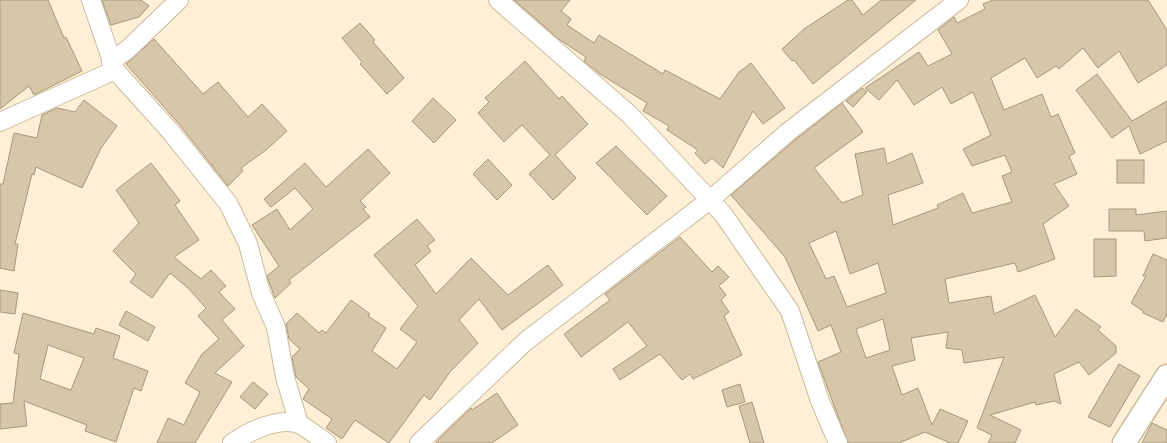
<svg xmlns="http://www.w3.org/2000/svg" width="1167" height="443" font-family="Georgia,serif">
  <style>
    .building { fill: #d7c6a8; stroke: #a7967a; fill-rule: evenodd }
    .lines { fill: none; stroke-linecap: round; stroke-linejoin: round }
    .minor-casing { stroke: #cbba9d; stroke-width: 20 }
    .tertiary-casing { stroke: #cbba9d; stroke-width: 25 }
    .minor { stroke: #fff; stroke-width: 18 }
    .tertiary { stroke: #fff; stroke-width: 22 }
  </style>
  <rect width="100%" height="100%" fill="#fef0d7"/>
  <g class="building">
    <path d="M 0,0 L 48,0 L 64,38 L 66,37 L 82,71 L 34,95 L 29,86 L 0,109 Z"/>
    <path d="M 102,0 L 141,0 L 149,6 L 139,17 L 111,25 Z"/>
    <path d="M 514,0 L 570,0 L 561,11 L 571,19 L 567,25 L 594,43 L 599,35 L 663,74 L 665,70 L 720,99 L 739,72 L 751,63 L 785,108 L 763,124 L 753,111 L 723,168 L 712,158 L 705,164 L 695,153 L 698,150 L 667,130 L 669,126 L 643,111 L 647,103 L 600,74 L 584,61 L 586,57 L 560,40 Z"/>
    <path d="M 848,0 L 852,0 L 863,15 L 881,0 L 916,0 L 813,84 L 794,60 L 792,61 L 782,49 L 804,29 Z"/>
    <path d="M 993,0 L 1148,0 L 1167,30 L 1167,65 L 1138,83 L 1119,51 L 1098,68 L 1083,48 L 1059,69 L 1056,66 L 1037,78 L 1025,58 L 991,78 L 1004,110 L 1042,94 L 1051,117 L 1058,114 L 1075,153 L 1069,156 L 1077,174 L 1054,184 L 1069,206 L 1043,224 L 1055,259 L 1018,272 L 1015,263 L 945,279 L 949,303 L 991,296 L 994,314 L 1035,295 L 1055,337 L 1076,309 L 1101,327 L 1098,330 L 1116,346 L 1116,353 L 1089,375 L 1079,362 L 1054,374 L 1061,404 L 1054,401 L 1036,405 L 1035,402 L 990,415 L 1021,430 L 1015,443 L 988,443 L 992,435 L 977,428 L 1004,357 L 964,363 L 962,350 L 946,348 L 948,332 L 911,338 L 915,360 L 892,366 L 902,395 L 918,388 L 932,425 L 940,409 L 968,421 L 958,443 L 950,443 L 925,432 L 899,443 L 848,443 L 818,362 L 841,352 L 831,325 L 818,331 L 785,257 L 731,195 L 794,141 L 842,103 L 863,132 L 814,168 L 842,203 L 863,195 L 855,154 L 884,148 L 887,164 L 912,153 L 923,183 L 888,195 L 893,225 L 938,208 L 937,205 L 963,193 L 972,213 L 1012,202 L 1002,176 L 1012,172 L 1005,155 L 972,166 L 963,149 L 991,135 L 973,92 L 951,104 L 942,87 L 914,105 L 897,80 L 879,100 L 865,88 L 919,52 L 928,66 L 952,54 L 938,30 L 954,17 L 957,23 L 985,9 L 983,4 ZM 836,231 L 850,274 L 878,263 L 886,293 L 847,307 L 834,276 L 826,279 L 809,243 ZM 883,319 L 890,350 L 866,358 L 856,329 Z"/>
    <path d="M 360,23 L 375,40 L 373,42 L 404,78 L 387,94 L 360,64 L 362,62 L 342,38 Z"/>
    <path d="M 154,39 L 203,94 L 218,82 L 248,117 L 262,104 L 287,131 L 266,150 L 241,168 L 243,171 L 228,186 L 179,124 L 126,64 Z"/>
    <path d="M 525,61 L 559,99 L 562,96 L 588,124 L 555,155 L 576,178 L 553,200 L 529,174 L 550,155 L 522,125 L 504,142 L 478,113 L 489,102 L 485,98 Z"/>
    <path d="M 1097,74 L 1132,121 L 1167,101 L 1167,141 L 1140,154 L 1129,126 L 1112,138 L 1076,90 Z"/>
    <path d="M 862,88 L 867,92 L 853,107 L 846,101 Z"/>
    <path d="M 433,98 L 456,120 L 434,143 L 412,121 Z"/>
    <path d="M 84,100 L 117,126 L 101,148 L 82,188 L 36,167 L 34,175 L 32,174 L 15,244 L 18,244 L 14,271 L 0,268 L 0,184 L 3,184 L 14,133 L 37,138 L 42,115 L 57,108 L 75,112 Z"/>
    <path d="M 616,146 L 667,196 L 647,215 L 596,163 Z"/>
    <path d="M 368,149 L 390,173 L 360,201 L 366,207 L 363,209 L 370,217 L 289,280 L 291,283 L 275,298 L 267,276 L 279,266 L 252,225 L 277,209 L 290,230 L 313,209 L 295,188 L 271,207 L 264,199 L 305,163 L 326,187 Z"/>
    <path d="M 488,159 L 512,185 L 497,200 L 473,174 Z"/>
    <rect x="1117" y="160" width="27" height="23"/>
    <path d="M 151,163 L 180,201 L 175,205 L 199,240 L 174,257 L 201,279 L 211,270 L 226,286 L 219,292 L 235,309 L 222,320 L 244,346 L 215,373 L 232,382 L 195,443 L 157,443 L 168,418 L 184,425 L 200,392 L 185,383 L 202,354 L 219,339 L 198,316 L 206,308 L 188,288 L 170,273 L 152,298 L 130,282 L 136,274 L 113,251 L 139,223 L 116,190 Z"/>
    <path d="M 1109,209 L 1136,209 L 1136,215 L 1167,211 L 1167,238 L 1145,241 L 1144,231 L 1109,231 Z"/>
    <path d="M 417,219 L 435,240 L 427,246 L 431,251 L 415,265 L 436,294 L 471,258 L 508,295 L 548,265 L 563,285 L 502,330 L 479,299 L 459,320 L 478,343 L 450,372 L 430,400 L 424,395 L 389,443 L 355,420 L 342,439 L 326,428 L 332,419 L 303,399 L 309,389 L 296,377 L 292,357 L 300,349 L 289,339 L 286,324 L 297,313 L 319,333 L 322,330 L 326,333 L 351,300 L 370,314 L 368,316 L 386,328 L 372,351 L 397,369 L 417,342 L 400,329 L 418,306 L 374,255 Z"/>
    <path d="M 680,237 L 712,272 L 718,266 L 729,277 L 719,286 L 726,295 L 721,300 L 729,312 L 724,316 L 742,355 L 693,379 L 690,374 L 682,380 L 660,354 L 620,380 L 613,369 L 647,346 L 628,322 L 581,357 L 564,334 L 610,300 L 605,294 Z"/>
    <path d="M 1094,239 L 1116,239 L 1116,276 L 1094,277 Z"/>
    <path d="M 1153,254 L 1167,260 L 1167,314 L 1163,322 L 1143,313 L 1143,311 L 1131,303 L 1146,276 L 1143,276 Z"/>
    <path d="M 0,290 L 18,293 L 15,314 L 0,312 Z"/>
    <path d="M 126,311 L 155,327 L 148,341 L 119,325 Z"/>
    <path d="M 23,313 L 94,334 L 96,328 L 120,336 L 113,358 L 148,371 L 141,391 L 134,388 L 116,442 L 85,431 L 87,425 L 24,401 L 27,426 L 0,429 L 0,404 L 13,403 L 19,354 L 14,353 ZM 48,345 L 84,358 L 71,390 L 40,379 Z"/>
    <path d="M 1119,364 L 1140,376 L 1110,427 L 1088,417 Z"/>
    <path d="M 253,382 L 268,394 L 255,409 L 240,397 Z"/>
    <path d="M 740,384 L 745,402 L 727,407 L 722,390 Z"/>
    <path d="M 497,393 L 518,425 L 492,443 L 437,443 L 436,442 L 471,408 L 472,410 Z"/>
    <path d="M 752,402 L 764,443 L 750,443 L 739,406 Z"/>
    <path d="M 1152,423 L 1167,430 L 1167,443 L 1142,443 Z"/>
  </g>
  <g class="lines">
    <defs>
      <g id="minor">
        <path d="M 91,0 L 115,70 L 170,131 L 228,203 L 248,244 L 261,293 L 276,327 L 285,377 L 299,424"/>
        <path d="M 498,0 L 630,115 L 723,214 L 790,311 L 820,401 L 838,443"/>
        <path d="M 111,61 L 127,50 L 179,0"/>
        <path d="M 0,122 L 115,70"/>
        <path d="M 232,443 C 248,432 281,415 301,425 C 310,430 318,437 327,443"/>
        <path d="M 419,443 L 526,341 L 711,199 L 788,132 L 959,0"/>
      </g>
      <path id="tertiary" d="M 1124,443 L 1167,376"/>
    </defs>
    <use href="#minor" class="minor-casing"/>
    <use href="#tertiary" class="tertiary-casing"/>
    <use href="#minor" class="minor"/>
    <use href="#tertiary" class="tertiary"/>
  </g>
</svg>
